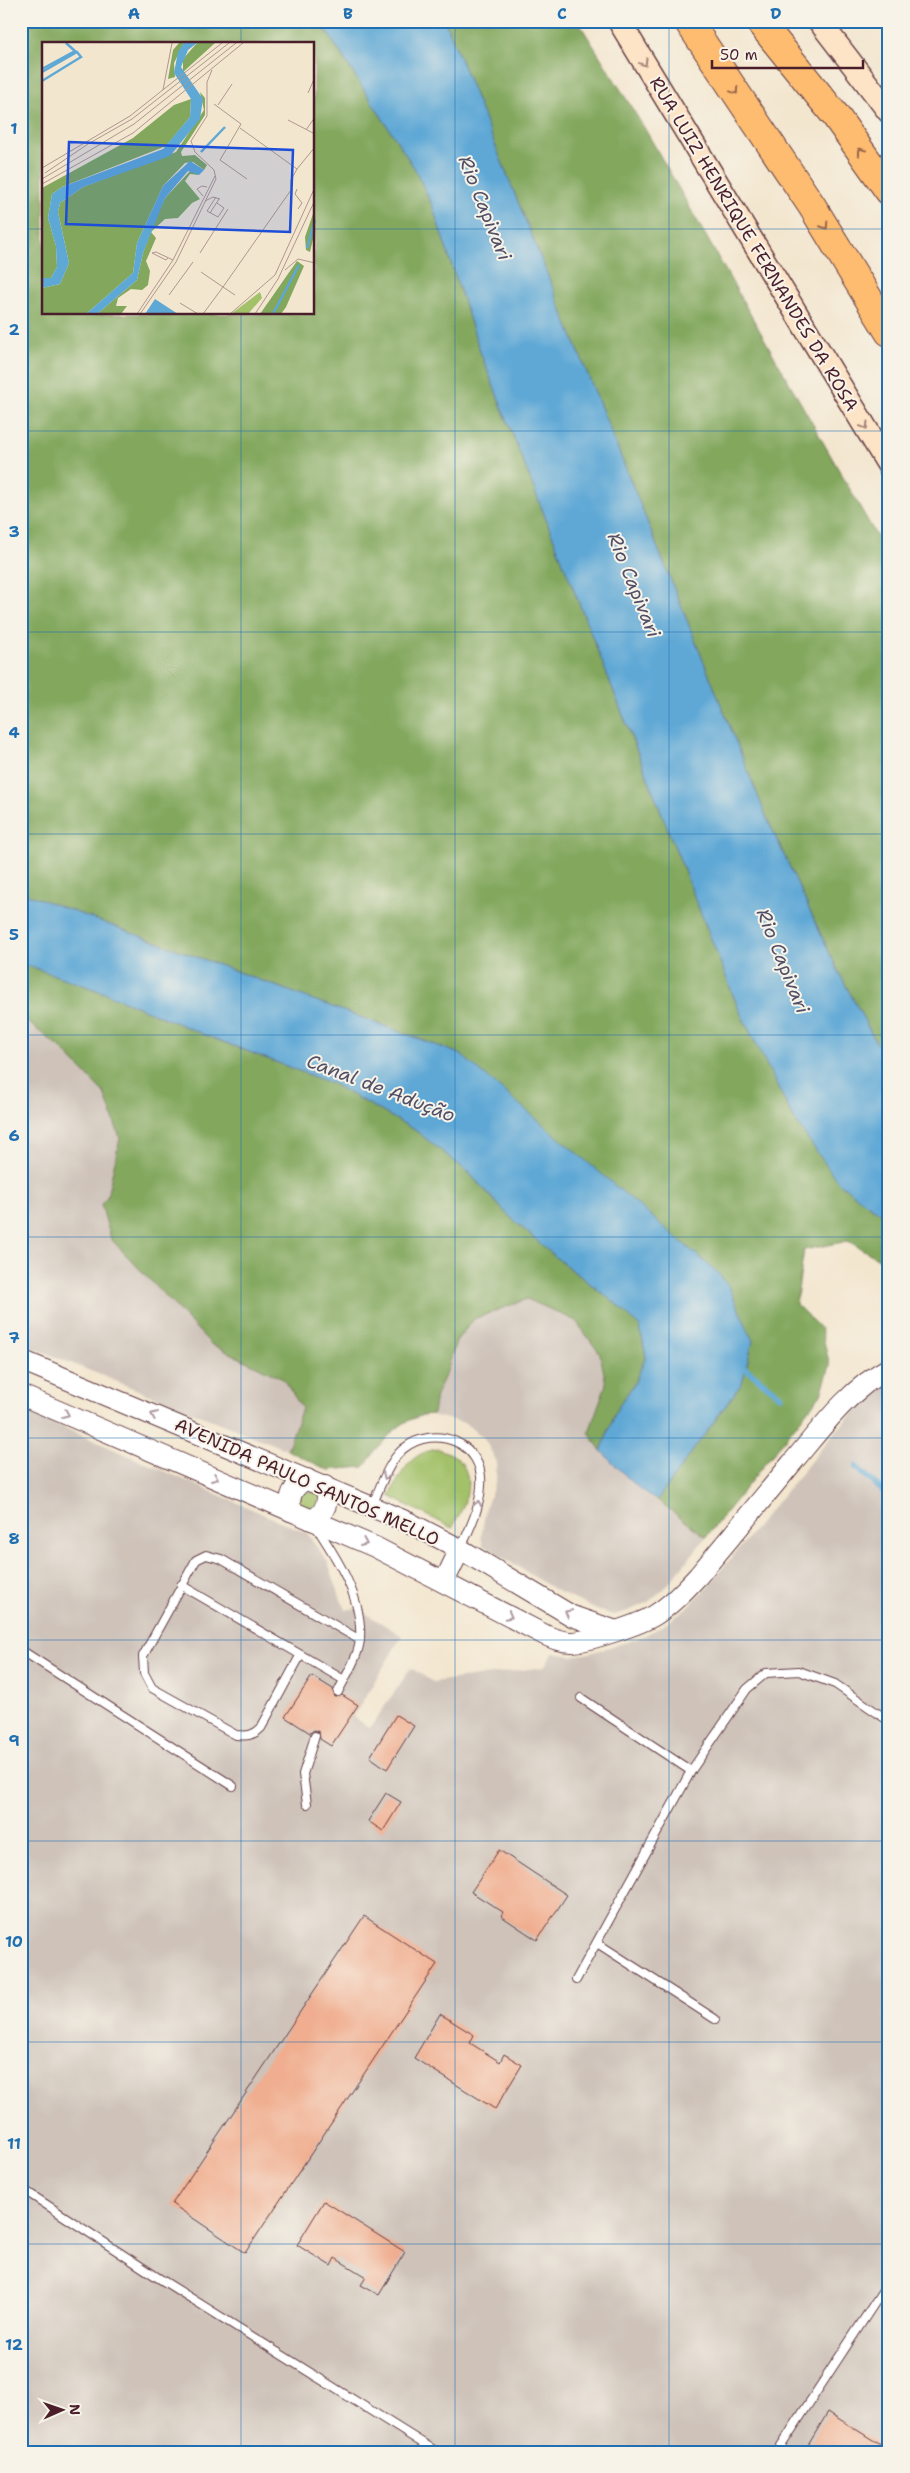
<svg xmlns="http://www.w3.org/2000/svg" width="910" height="2473" font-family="'Shantell Sans',sans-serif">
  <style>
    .industrial { fill: #cec2b9 }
    .green { fill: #a3c169; stroke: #76704a }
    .forest { fill: #82a75d; stroke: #666344; fill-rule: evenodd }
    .water { fill: #5ea8d6; stroke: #546480 }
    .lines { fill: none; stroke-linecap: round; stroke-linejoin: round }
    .stream { stroke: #5ea8d6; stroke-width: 6 }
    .building { fill: #f0ad8f }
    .service-casing { stroke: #633d44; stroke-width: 10 }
    .tertiary-casing { stroke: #633d44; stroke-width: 22 }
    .secondary-casing { stroke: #633d44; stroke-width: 25 }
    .motorway-casing { stroke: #633d44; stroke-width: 30 }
    .service { stroke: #fff; stroke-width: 8 }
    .tertiary { stroke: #fff; stroke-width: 20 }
    .secondary { stroke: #fee4c6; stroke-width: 22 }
    .motorway { stroke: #fdbc70; stroke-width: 28 }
    .oneway { stroke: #a48278 }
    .oneway2 { stroke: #9b664a }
    .oneway3 { stroke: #ae9aa0 }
    .grid { fill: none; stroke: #1f6fb2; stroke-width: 1; stroke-opacity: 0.55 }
    .labels { text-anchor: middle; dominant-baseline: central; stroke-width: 4; stroke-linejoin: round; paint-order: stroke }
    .street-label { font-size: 18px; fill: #4a1f2b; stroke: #f7f3e8 }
    .water-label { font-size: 19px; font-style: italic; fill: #514f67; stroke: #f7f3e8 }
    .inset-river { fill: none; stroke: #5ea8d6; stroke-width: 2.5 }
    .inset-road { fill: none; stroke: #af968d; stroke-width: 1 }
    .view { fill: #1d4ed8; fill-opacity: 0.15; stroke: #1d4ed8; stroke-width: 2.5 }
    .inset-edge { fill: none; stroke: #4a1f2b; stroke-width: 2.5 }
    .neatline { fill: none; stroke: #1f6fb2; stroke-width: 2 }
    .grid-label { font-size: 16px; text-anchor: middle; font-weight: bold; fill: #1f6fb2 }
  </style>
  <rect width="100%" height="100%" fill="#f7f3e8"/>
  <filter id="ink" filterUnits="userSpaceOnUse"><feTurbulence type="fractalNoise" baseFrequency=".02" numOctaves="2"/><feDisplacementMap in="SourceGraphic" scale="10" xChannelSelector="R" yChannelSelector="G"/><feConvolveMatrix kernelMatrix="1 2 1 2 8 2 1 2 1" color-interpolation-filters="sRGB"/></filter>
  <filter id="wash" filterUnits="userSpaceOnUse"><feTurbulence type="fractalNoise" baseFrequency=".0096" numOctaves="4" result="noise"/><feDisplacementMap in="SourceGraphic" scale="20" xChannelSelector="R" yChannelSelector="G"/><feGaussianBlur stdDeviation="1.12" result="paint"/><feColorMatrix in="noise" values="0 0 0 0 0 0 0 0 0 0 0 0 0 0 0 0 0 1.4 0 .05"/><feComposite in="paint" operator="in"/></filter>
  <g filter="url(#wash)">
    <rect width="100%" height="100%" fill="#f3e6cf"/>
    <g class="industrial">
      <path d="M 21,963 L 620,1307 L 636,1486 L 706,1537 L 666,1587 L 648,1602 L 628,1611 L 614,1615 L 597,1610 L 557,1591 L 483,1545 L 481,1537 L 486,1507 L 496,1481 L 497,1462 L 484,1438 L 465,1423 L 427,1414 L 401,1424 L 380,1444 L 364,1467 L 328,1470 L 287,1450 L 21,1343 Z"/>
      <path d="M 889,1384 L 889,2452 L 21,2452 L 21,1409 L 307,1533 L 327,1561 L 345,1610 L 357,1608 L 402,1636 L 353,1717 L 370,1728 L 411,1668 L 433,1682 L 544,1667 L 553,1653 L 572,1656 L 590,1653 L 637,1639 L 663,1626 L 685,1609 L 708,1586 L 835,1432 L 862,1404 Z"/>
    </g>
    <g class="green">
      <path d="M 439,1449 C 445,1452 453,1454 457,1458 C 478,1478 464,1508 452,1528 L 389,1496 C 403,1472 409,1452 439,1449 Z"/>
      <path d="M 306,1488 L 321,1497 L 313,1511 L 298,1503 L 301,1491 Z"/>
    </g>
    <g class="forest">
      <path d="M 21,21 L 320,21 L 415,169 L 432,205 L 481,354 L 739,1010 L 794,1119 L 867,1204 L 889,1218 L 889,1265 L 848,1241 L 804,1250 L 796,1304 L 821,1329 L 830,1366 L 821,1394 L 706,1537 L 657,1500 L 742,1383 L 753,1341 L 729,1287 L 460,1054 L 21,892 ZM 44,44 L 314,44 L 314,314 L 44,314 Z"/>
      <path d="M 445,21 L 578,21 L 645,129 L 889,558 L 889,1059 L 876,1042 L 837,969 L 766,816 Z"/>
      <path d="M 21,963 L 105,993 L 205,1035 L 333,1084 L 415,1130 L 468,1172 L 508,1215 L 554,1256 L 620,1307 L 640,1327 L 646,1357 L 634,1384 L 617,1409 L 601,1451 L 589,1432 L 606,1384 L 600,1354 L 576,1321 L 527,1299 L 474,1319 L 456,1341 L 448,1369 L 436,1395 L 433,1414 C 401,1415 381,1443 364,1467 L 328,1470 L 287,1450 L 302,1408 L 283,1379 L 211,1344 L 111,1239 L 101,1204 L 107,1197 L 120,1138 L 104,1093 L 63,1050 L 21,1017 Z"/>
    </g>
    <g class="water">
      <path d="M 320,21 L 445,21 L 766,816 L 837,969 L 876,1042 L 889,1059 L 889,1218 L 867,1204 L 838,1182 L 794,1119 L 739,1010 L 481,354 L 432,205 L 415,169 Z"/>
      <path d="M 21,892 L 460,1054 L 717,1272 L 729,1287 L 753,1341 L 742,1383 L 657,1500 L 636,1486 L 601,1451 L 617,1409 L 634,1384 L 646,1357 L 640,1327 L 620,1307 L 554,1256 L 508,1215 L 468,1172 L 415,1130 L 333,1084 L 205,1035 L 105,993 L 21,963 Z"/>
    </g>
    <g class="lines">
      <g class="stream">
        <path d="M 741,1365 L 781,1396"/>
        <path d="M 856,1467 L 889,1496"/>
      </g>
    </g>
    <g id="blocks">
      <g class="building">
        <path d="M 312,1676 L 333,1689 L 335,1697 L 342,1695 L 358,1705 L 331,1746 L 320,1739 L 319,1732 L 314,1730 L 310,1733 L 285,1717 Z"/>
        <path d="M 396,1715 L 414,1726 L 387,1769 L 370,1757 Z"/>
        <path d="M 386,1793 L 401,1802 L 383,1831 L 368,1821 Z"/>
        <path d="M 499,1850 L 567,1895 L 537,1940 L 501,1916 L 503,1912 L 471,1892 Z"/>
        <path d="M 364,1916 L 437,1964 L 245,2253 L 172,2204 Z"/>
        <path d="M 440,2014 L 474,2035 L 470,2043 L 500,2062 L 504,2054 L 522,2065 L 495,2109 L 414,2058 Z"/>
        <path d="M 324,2201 L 405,2252 L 379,2295 L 361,2285 L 366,2277 L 335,2258 L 331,2266 L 297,2245 Z"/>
        <path d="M 828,2412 L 889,2450 L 889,2452 L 804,2452 Z"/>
      </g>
    </g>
  </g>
  <g filter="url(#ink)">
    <use href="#blocks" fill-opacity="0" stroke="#633d44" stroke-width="1"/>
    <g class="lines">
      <defs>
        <g id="service">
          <path d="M 372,1506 C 380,1488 388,1462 403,1449 C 435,1423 485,1443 481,1486 C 480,1508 470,1528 461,1548"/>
          <path d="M 317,1528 C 338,1560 363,1599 360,1639 C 359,1656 345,1677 338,1692"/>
          <path d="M 181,1585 L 344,1680"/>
          <path d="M 21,1650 L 233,1786"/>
          <path d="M 300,1656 L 261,1728 C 253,1736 247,1736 236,1735 L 152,1688 L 144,1673 L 143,1656 L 196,1560 L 206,1555 L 221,1559 L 360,1640"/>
          <path d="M 581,1698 L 691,1771"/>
          <path d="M 307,1804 L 303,1774 L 315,1736"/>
          <path d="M 597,1943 L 715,2019"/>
          <path d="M 576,1980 L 691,1771 L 747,1689 L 766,1673 L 799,1671 L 835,1684 L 889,1721"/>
          <path d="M 21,2188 L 157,2277 L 437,2452"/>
          <path d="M 777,2452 L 889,2281"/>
        </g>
        <g id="tertiary">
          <path d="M 21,1360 L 410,1523 L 460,1549 L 572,1616 L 613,1630"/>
          <path d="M 21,1395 L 375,1547 L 545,1635 C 554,1639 561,1642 571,1642 C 587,1642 641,1624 655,1615 C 671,1605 685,1590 698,1576 C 729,1539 760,1502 791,1464 C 820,1430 848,1390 889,1368"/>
          <path d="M 291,1511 C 288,1496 293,1486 307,1479"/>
          <path d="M 312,1520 C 326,1513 330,1501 325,1486"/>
          <path d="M 444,1582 L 460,1549"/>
        </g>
        <g id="secondary">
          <path d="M 619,21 L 889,466"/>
          <path d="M 819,21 L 889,112"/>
        </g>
        <g id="motorway">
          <path d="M 688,21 L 812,206 L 889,332"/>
          <path d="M 759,21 L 835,115 L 889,191"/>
        </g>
      </defs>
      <use href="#service" class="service-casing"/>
      <use href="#tertiary" class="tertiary-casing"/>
      <use href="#secondary" class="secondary-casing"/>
      <use href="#motorway" class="motorway-casing"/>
      <use href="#service" class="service"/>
      <use href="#tertiary" class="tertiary"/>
      <use href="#secondary" class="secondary"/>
      <use href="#motorway" class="motorway"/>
    </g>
    <defs><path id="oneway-chevron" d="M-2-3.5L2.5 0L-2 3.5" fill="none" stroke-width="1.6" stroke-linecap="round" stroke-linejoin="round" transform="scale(1.25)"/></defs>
    <g class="oneway">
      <use href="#oneway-chevron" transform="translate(644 63) rotate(59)"/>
      <use href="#oneway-chevron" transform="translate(865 426) rotate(59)"/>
    </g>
    <g class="oneway2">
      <use href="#oneway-chevron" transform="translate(735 91) rotate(56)"/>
      <use href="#oneway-chevron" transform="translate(861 151) rotate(-126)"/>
      <use href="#oneway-chevron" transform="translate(825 226) rotate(57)"/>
    </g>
    <g class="oneway3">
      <use href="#oneway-chevron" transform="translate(66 1414) rotate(23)"/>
      <use href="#oneway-chevron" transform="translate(154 1415) rotate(-157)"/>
      <use href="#oneway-chevron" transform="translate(386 1476) rotate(115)"/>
      <use href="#oneway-chevron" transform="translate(215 1478) rotate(23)"/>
      <use href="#oneway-chevron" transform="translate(478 1504) rotate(-79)"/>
      <use href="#oneway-chevron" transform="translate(364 1543) rotate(23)"/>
      <use href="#oneway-chevron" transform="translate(568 1613) rotate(-153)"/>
      <use href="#oneway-chevron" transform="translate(509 1616) rotate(28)"/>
    </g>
  </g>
  <path class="grid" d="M 241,21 L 241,44M 455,21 L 455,2452M 669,21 L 669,2452M 21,229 L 44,229M 314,229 L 889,229M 241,314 L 241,2452M 21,431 L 889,431M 21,632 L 889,632M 21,834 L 889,834M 21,1035 L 889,1035M 21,1237 L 889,1237M 21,1438 L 889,1438M 21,1640 L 889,1640M 21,1841 L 889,1841M 21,2042 L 889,2042M 21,2244 L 889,2244"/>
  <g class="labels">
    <g class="street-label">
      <text transform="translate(754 244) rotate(59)">RUA LUIZ HENRIQUE FERNANDES DA ROSA</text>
      <text transform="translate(307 1482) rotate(24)">AVENIDA PAULO SANTOS MELLO</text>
    </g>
    <g class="water-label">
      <text transform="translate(485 208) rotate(68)">Rio Capivari</text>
      <text transform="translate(634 585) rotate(68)">Rio Capivari</text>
      <text transform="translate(783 961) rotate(68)">Rio Capivari</text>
      <text transform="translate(381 1088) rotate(21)">Canal de Adução</text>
    </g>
  </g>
  <g transform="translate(42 42)">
    <rect width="272" height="272" fill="#f3e6cf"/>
    <path d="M 218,250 L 220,256 L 206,272 L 189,272 Z" fill="#a3c169"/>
    <path d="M 137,1 L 142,1 L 132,21 L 133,35 L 126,37 L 131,8 ZM 155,1 L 173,1 L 141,30 L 141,17 ZM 158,50 L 163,56 L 163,73 L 139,110 L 140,114 L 153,113 L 165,123 L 162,128 L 151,120 L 143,121 L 121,144 L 95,201 L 91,231 L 44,272 L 0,272 L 0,246 L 18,242 L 27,221 L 16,170 L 18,161 L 41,145 L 134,110 L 162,68 ZM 149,57 L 148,75 L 124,104 L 20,145 L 10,152 L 6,176 L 14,204 L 15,225 L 9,236 L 0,236 L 0,146 L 91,96 L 132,63 ZM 149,128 L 157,133 L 148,132 L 143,139 L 158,157 L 150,161 L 136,176 L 123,177 L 109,190 L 114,196 L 104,219 L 108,229 L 106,243 L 100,248 L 89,247 L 76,256 L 74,264 L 85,264 L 79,272 L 55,272 L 95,238 L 101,211 L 114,176 L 123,156 ZM 272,169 L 272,193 L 268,210 L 264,208 L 263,195 ZM 255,219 L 262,224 L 244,265 L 239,272 L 218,272 Z" fill="#82a75d"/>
    <path d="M 142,1 L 155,1 L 146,8 L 139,25 L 161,57 L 158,77 L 128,114 L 41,145 L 18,161 L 16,170 L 27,221 L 18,242 L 0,246 L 0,236 L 9,236 L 15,225 L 14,204 L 6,176 L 10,152 L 20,145 L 121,107 L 148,75 L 149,57 L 132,31 L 136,10 ZM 148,119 L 162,128 L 157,133 L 146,129 L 123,156 L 101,211 L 95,238 L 55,272 L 44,272 L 91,231 L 95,201 L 121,144 ZM 113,257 L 136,272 L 103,272 Z" fill="#5ea8d6"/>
    <path class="inset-river" d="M 0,27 L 33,9 L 24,1M 0,30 L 35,10 L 39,15 L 0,39M 159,110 L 183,85M 265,206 L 273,178M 231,272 L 257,223"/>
    <path class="inset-road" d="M 121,48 L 130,1M 266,51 L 273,35M 172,62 L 199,82 L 178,118 L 205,137M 176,63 L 190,42M 246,78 L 273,92M 264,88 L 273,75M 0,126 L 88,74 L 180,1M 255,127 L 273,105M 3,131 L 46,102 L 90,77 L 187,1M 0,137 L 92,82 L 194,1M 0,142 L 91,91 L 201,1M 255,147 L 253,152 L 260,161 L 256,167M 161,154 L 155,147 L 160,144 L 165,145M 174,155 L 165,169 L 176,175 L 182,166 L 175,161M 163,159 L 171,155 L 178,157M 168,171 L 177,157M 158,211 L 186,167M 126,216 L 124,218 L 110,211 L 114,210 L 131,218M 243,228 L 256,217 L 273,221M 159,230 L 181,245 L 249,148 L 249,138 L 255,127 L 198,86M 127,253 L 151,220M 138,261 L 156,272M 95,272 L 131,218 L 173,134M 98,272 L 134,220 L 174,137 L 172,128 L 153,110 L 149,99 L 165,74 L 165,40 L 170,28M 161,272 L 181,245 L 193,253M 188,272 L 233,233 L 273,145M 213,272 L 236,237 L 273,158"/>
    <path class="view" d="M 27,100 L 251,108 L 248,190 L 24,182 Z"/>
    <rect width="272" height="272" class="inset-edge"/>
  </g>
  <rect width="910" height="2473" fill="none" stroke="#f7f3e8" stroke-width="55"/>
  <g transform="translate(62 2410) rotate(88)" stroke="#f7f3e8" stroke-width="4" paint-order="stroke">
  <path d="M0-4L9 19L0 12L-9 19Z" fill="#4a1f2b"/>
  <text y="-8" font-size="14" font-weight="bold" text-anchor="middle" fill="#4a1f2b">N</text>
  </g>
  <path d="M712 60v8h151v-8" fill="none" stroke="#4a1f2b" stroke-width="2.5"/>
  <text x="720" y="60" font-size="15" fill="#4a1f2b" stroke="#f7f3e8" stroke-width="4" paint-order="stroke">50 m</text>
  <rect x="28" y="28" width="854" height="2418" class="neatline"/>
  <g class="grid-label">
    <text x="134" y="19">A</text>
    <text x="348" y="19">B</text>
    <text x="562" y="19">C</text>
    <text x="776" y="19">D</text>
    <text x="14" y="134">1</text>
    <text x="14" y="335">2</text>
    <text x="14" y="537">3</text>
    <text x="14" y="738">4</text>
    <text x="14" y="940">5</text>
    <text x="14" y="1141">6</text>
    <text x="14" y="1343">7</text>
    <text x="14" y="1544">8</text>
    <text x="14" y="1746">9</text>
    <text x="14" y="1947">10</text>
    <text x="14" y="2149">11</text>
    <text x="14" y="2350">12</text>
  </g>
</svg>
